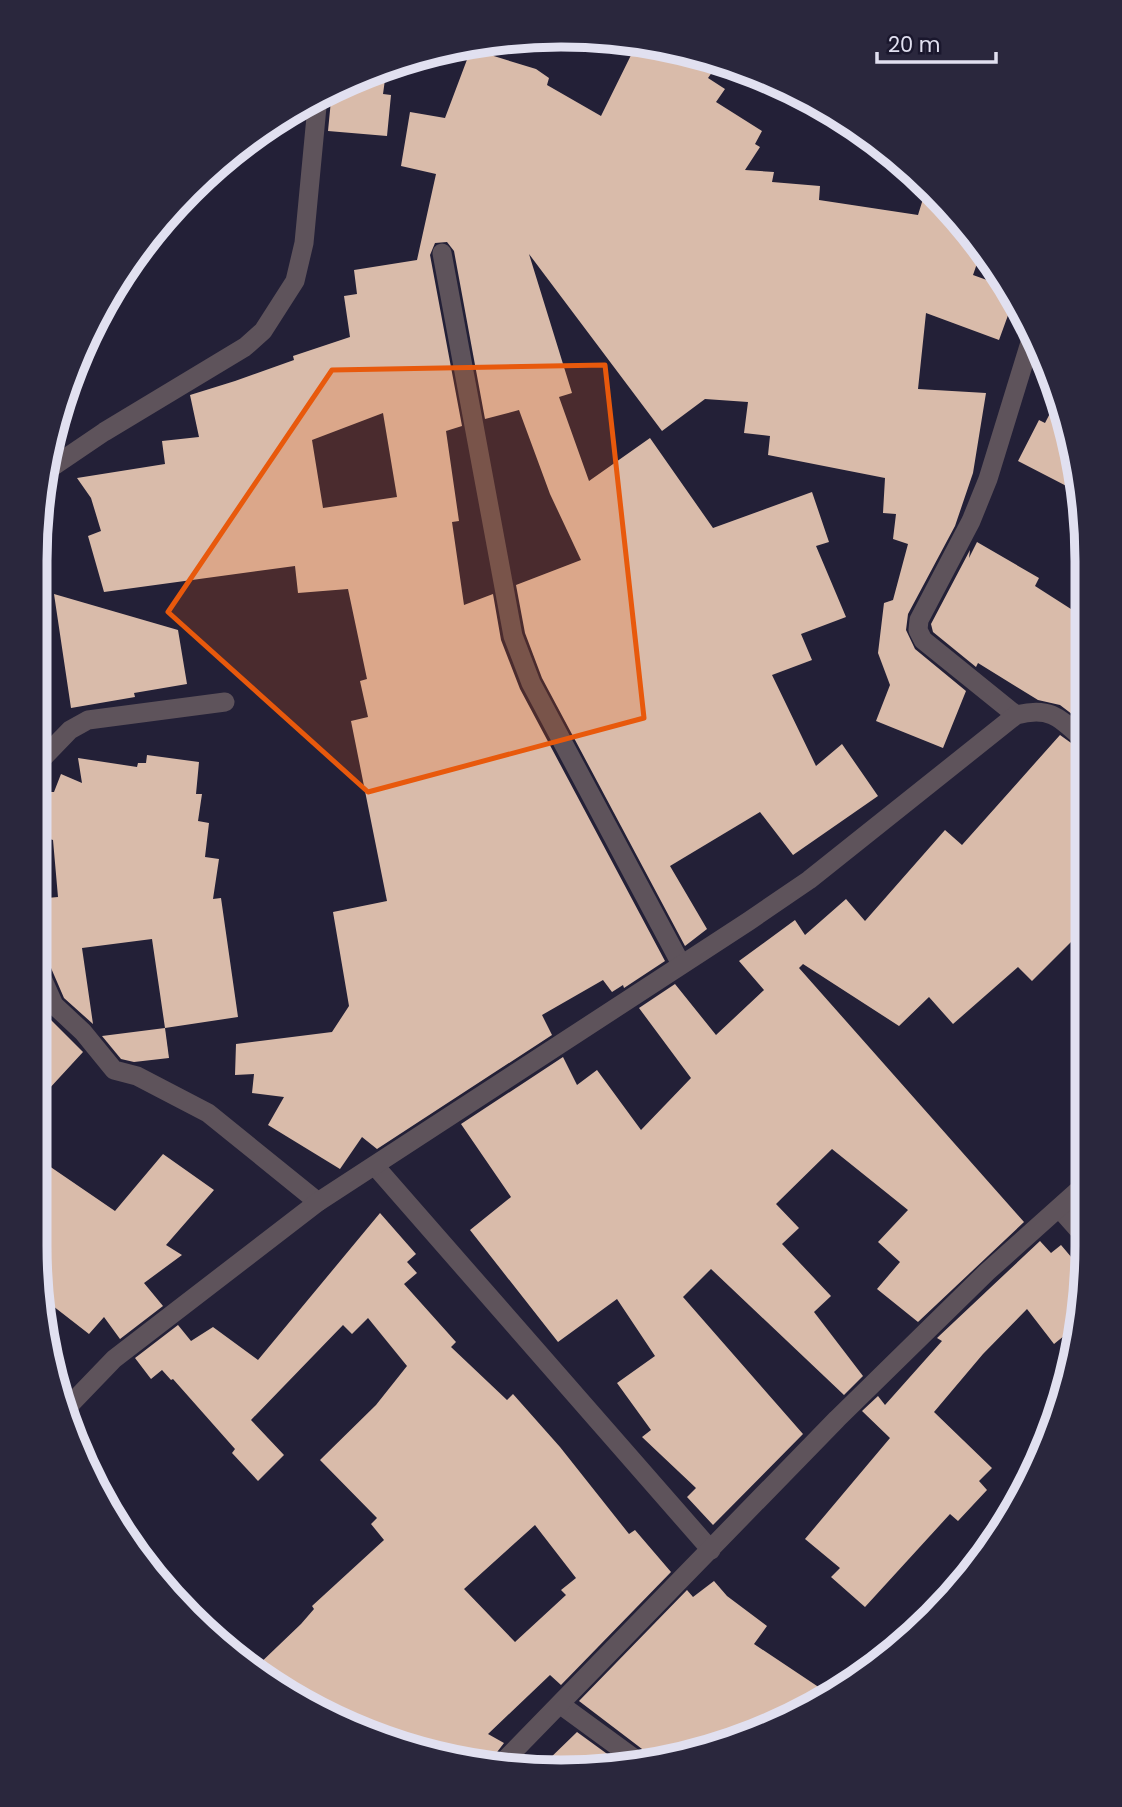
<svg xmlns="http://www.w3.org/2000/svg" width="1122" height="1807" font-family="Poppins,sans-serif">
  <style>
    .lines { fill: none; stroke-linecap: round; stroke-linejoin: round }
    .stream { stroke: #0e3b58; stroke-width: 12 }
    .building { fill: #d9bbaa; fill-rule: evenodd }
    .minor { stroke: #5e535b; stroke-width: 19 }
    .tertiary { stroke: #5e535b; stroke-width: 19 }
    .marked { fill: #e8590c; fill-opacity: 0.2; stroke: #e8590c; stroke-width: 5; stroke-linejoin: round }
    .rim { fill: none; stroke: #e1e0f0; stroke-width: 9 }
  </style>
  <rect width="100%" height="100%" fill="#232037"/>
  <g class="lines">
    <path class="stream" d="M 788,87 L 812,105 L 839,118"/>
  </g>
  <g class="building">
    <path d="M 636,45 L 698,53 L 720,61 L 708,78 L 725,89 L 716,102 L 762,131 L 755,144 L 760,147 L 745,170 L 774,172 L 772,182 L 820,186 L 819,200 L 918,215 L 927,186 L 957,214 L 982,249 L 973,275 L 1009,288 L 1015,296 L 999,340 L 926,313 L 918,389 L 986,393 L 973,473 L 955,526 L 908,614 L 906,630 L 915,649 L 966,691 L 943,748 L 876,721 L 890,685 L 878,653 L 884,603 L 893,600 L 908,544 L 893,539 L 896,514 L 883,513 L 885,478 L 768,455 L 770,436 L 744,433 L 748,402 L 705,399 L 662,431 L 529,254 L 572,393 L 559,397 L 589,481 L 650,438 L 713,528 L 812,492 L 829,542 L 816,546 L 846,617 L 801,634 L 812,660 L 772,675 L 816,766 L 842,744 L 878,796 L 793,855 L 760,812 L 670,866 L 707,929 L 685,946 L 542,678 L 525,633 L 516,585 L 581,560 L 550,494 L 519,410 L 485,419 L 454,251 L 447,242 L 435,243 L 430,255 L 462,426 L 446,431 L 459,521 L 452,522 L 464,605 L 493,594 L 501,640 L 520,689 L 665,961 L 624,988 L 623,985 L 612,992 L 603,980 L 542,1015 L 552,1035 L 377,1149 L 362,1137 L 340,1169 L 268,1125 L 284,1097 L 252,1093 L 254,1074 L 235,1075 L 236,1044 L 332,1032 L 349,1006 L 333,912 L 387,901 L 351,721 L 368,717 L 360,681 L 367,679 L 348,589 L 298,593 L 295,566 L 104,592 L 88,536 L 101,531 L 91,498 L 77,478 L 165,464 L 162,441 L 199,437 L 190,395 L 235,381 L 294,360 L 293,356 L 350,337 L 344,296 L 357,294 L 354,270 L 417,260 L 436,174 L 401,166 L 410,112 L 445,118 L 471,49 L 536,69 L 549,78 L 547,85 L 601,116 ZM 383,413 L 397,497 L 323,508 L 312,440 Z"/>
    <path d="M 387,65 L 383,94 L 391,95 L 387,136 L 328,131 L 332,90 Z"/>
    <path d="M 1058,398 L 1069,424 L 1080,493 L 1018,461 L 1039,420 L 1045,423 Z"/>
    <path d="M 977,542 L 1039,578 L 1035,586 L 1085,618 L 1085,724 L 1060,705 L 1038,700 L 978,663 L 976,667 L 933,632 L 931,624 L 970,550 L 969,558 Z"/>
    <path d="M 54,594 L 178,630 L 187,684 L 134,693 L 135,697 L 71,708 Z"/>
    <path d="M 1060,735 L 1085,753 L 1084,929 L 1032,981 L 1018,967 L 953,1024 L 929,997 L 899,1026 L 803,964 L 799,968 L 1024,1222 L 918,1322 L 877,1289 L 900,1262 L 878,1242 L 908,1210 L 832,1149 L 776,1204 L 799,1228 L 782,1244 L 831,1296 L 814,1312 L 863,1376 L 844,1395 L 711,1269 L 683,1297 L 803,1434 L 713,1525 L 687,1497 L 696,1488 L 642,1437 L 651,1430 L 617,1383 L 655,1356 L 617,1299 L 558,1342 L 470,1230 L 511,1197 L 461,1124 L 563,1057 L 577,1085 L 597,1070 L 641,1130 L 691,1078 L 639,1008 L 675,984 L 716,1035 L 764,990 L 739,961 L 795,920 L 805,935 L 846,899 L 865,921 L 945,830 L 962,845 Z"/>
    <path d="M 147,755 L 199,762 L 196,794 L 202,794 L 198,821 L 209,823 L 205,857 L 219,859 L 213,899 L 221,898 L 238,1017 L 165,1028 L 152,939 L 82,948 L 93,1024 L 64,998 L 48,961 L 37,955 L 37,921 L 49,919 L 47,898 L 58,897 L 53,840 L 40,836 L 51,792 L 54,792 L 61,774 L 82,783 L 78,758 L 137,767 L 138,763 L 146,763 Z"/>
    <path d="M 36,996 L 45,1014 L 83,1052 L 36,1103 Z"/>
    <path d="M 165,1028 L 169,1058 L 134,1062 L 121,1059 L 102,1036 Z"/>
    <path d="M 163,1154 L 214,1190 L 166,1245 L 182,1255 L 144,1283 L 163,1306 L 120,1339 L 104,1317 L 89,1334 L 44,1299 L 35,1246 L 36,1157 L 115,1211 Z"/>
    <path d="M 380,1213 L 416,1254 L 407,1262 L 417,1273 L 404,1284 L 456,1342 L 451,1347 L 507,1400 L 513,1394 L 560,1447 L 629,1534 L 635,1530 L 671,1572 L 561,1685 L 550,1675 L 488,1734 L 504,1743 L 491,1760 L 392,1744 L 253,1670 L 301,1624 L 314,1609 L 312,1606 L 384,1540 L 371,1524 L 377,1518 L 320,1460 L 376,1405 L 407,1366 L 368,1318 L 352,1334 L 343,1325 L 251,1420 L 284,1455 L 258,1481 L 232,1453 L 235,1449 L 173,1379 L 171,1380 L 162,1370 L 151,1379 L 135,1358 L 178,1325 L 191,1341 L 213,1327 L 258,1360 ZM 535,1525 L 576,1578 L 561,1590 L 566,1595 L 515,1642 L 464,1589 Z"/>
    <path d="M 1040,1241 L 1051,1253 L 1061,1245 L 1083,1271 L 1080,1323 L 1054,1344 L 1027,1309 L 983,1354 L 934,1412 L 992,1468 L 979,1481 L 987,1490 L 958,1521 L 950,1514 L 865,1607 L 831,1577 L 840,1568 L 805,1539 L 890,1438 L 862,1411 L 878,1396 L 885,1405 L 942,1341 L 937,1338 Z"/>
    <path d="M 714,1581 L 727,1596 L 767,1626 L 754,1644 L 829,1694 L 698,1754 L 651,1760 L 646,1752 L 579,1701 L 687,1590 L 693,1597 Z"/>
    <path d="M 577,1732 L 621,1764 L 561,1772 L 517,1765 L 526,1756 L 543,1765 Z"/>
  </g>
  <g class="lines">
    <g class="minor">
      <path d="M 442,253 L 513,636 L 531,683 L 681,964"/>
      <path d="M 45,472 L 104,432 L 245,347 L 263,331 L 295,281 L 304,243 L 318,96"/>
      <path d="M 1016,715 L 923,640 L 918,630 L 919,620 L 971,521 L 988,479 L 1032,336"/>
      <path d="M 38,763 L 70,730 L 88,720 L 225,702"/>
      <path d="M 37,967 L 54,1005 L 83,1032 L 114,1070 L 137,1076 L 208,1113 L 318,1202"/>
      <path d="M 375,1166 L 711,1550"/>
      <path d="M 1059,1208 L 1083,1235"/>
      <path d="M 62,1413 L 114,1359 L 318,1202 L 749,921 L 809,880 L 1016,715 C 1051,706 1060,718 1085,741"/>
      <path d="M 561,1705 L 639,1762"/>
    </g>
    <path class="tertiary" d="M 503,1762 L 837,1419 L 987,1272 L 1083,1186"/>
  </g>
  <path class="marked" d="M 605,365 L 644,718 L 368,792 L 168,612 L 332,370 Z"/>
  <path d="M0 0H1122V1807H0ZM561 47H561A514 514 0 0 1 1075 561V1246A514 514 0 0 1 561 1760H561A514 514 0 0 1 47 1246V561A514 514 0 0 1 561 47Z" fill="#2a273d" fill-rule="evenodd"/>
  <path class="rim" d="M561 47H561A514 514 0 0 1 1075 561V1246A514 514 0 0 1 561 1760H561A514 514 0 0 1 47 1246V561A514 514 0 0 1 561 47Z"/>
  <path d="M877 52v10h119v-10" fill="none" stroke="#e1e0f0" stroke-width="3.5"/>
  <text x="888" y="52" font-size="21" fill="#e1e0f0" stroke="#1a172d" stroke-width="5" paint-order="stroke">20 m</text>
</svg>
